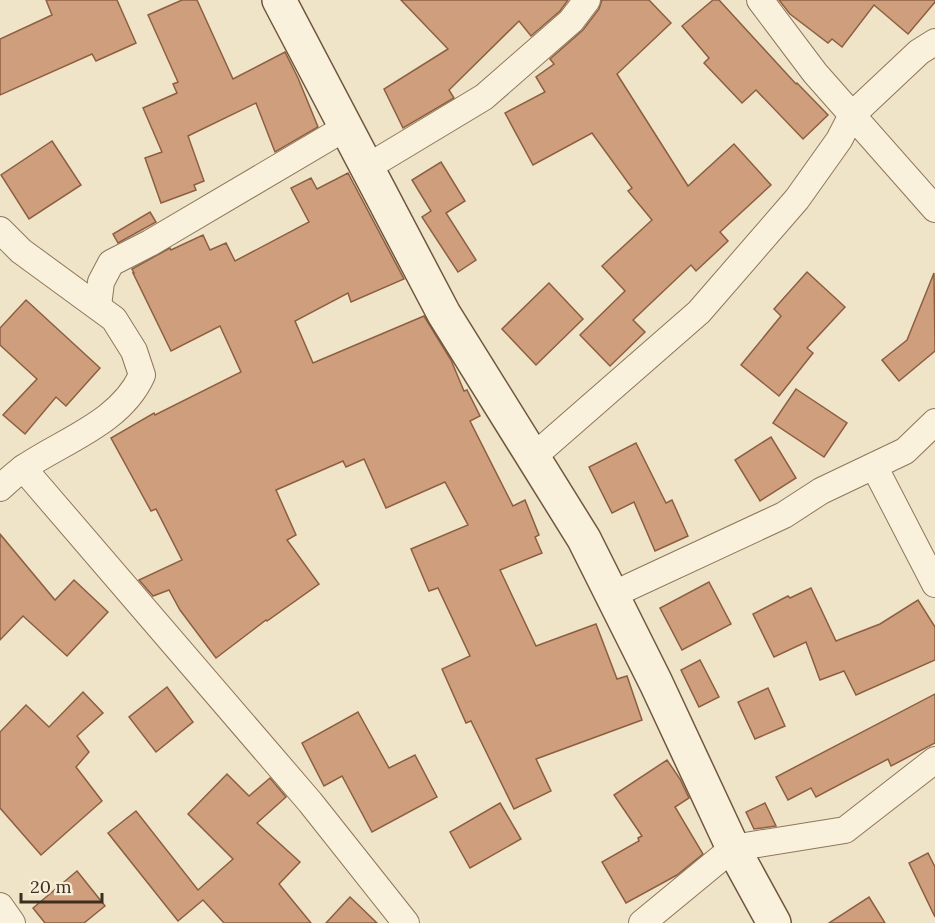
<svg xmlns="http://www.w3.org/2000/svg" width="935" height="923" font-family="Lora,serif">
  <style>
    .building { fill: #cf9f7d; stroke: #8d5f41; stroke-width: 1.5 }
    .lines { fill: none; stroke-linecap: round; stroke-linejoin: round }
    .street-casing { stroke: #8d765c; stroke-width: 28 }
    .secondary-casing { stroke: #6f573f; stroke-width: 36 }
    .street { stroke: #faf1dc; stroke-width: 26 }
    .secondary { stroke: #faf1dc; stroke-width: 33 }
  </style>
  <rect width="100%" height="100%" fill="#f0e4c8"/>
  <g class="building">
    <path d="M 46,0 L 117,0 L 136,43 L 96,61 L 92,54 L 0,95 L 0,39 L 52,15 Z"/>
    <path d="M 182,0 L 197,0 L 233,79 L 285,52 L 298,78 L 318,127 L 275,152 L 256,103 L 188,136 L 204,181 L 194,185 L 196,190 L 161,203 L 145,158 L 162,152 L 143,108 L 177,93 L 173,84 L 178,82 L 148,15 Z"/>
    <path d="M 401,0 L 568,0 L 560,11 L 531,36 L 519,21 L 449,90 L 454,98 L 403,128 L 384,89 L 448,49 Z"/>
    <path d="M 602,0 L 649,0 L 671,23 L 617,74 L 688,186 L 734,144 L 771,185 L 720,232 L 728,241 L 696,271 L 691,265 L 633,320 L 645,332 L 610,366 L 580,335 L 625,291 L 602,266 L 652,220 L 628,191 L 632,188 L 592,133 L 533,165 L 505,113 L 545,92 L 536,77 L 554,64 L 550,59 L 583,30 L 599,9 Z"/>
    <path d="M 713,0 L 719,0 L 796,84 L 797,83 L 828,115 L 803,139 L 756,90 L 742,103 L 704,63 L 709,58 L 682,26 Z"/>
    <path d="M 779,0 L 935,0 L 935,2 L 908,34 L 874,5 L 842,47 L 832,39 L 828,43 L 790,14 Z"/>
    <path d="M 52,141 L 81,185 L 29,219 L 1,175 Z"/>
    <path d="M 441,162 L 465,201 L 446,213 L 476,260 L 458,272 L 422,217 L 431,211 L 412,180 Z"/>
    <path d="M 348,173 L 404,279 L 351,302 L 348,293 L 295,321 L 313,363 L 424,316 L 451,360 L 464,391 L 467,390 L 480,416 L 470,421 L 513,506 L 525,500 L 539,535 L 535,537 L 542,553 L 500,570 L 536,646 L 596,624 L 617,679 L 627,676 L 642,720 L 536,759 L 551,791 L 514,809 L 471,721 L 466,723 L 442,669 L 470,656 L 438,588 L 429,591 L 411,549 L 468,525 L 445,482 L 386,508 L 364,459 L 346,467 L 343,461 L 276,490 L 296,535 L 287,540 L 319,584 L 267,621 L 266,620 L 216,658 L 180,610 L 169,590 L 153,596 L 139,580 L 182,560 L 156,509 L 151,511 L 111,438 L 154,413 L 155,415 L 241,372 L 220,326 L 171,351 L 133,273 L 134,273 L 132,269 L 170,248 L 171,250 L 203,235 L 210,250 L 226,243 L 235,261 L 309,222 L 291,188 L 311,178 L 317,189 Z"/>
    <path d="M 150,212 L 156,222 L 118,243 L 113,234 Z"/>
    <path d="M 807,272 L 845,307 L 807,348 L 813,353 L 779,396 L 741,365 L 781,316 L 774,309 Z"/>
    <path d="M 934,273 L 935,351 L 899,381 L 882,360 L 907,340 Z"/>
    <path d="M 549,283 L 583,319 L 536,365 L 502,329 Z"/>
    <path d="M 26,300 L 100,368 L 66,406 L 56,397 L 25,434 L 3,415 L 37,379 L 0,345 L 0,328 Z"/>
    <path d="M 796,389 L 847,423 L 824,457 L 773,423 Z"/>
    <path d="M 771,437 L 796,478 L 760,501 L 735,460 Z"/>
    <path d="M 636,443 L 666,503 L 672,500 L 688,536 L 655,551 L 634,502 L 612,513 L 589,467 Z"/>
    <path d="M 0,534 L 55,600 L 74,580 L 108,612 L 67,656 L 23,616 L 0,640 Z"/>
    <path d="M 709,582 L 731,624 L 682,650 L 660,608 Z"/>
    <path d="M 811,588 L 836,641 L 880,624 L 918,600 L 935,627 L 935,660 L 856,695 L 844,671 L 820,680 L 806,642 L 774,657 L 753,614 L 788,596 L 790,598 Z"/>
    <path d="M 700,660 L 719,697 L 699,707 L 681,670 Z"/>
    <path d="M 167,687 L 193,722 L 156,752 L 129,717 Z"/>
    <path d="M 768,688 L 785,726 L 755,739 L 738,702 Z"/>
    <path d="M 83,692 L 103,713 L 77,736 L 89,752 L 76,767 L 102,801 L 41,855 L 0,808 L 0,732 L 26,705 L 49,727 Z"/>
    <path d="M 935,694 L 935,743 L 891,766 L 888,759 L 816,797 L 811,788 L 788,800 L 776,777 Z"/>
    <path d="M 358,712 L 389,768 L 415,755 L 437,797 L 372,832 L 342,776 L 324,786 L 302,743 Z"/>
    <path d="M 667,760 L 680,779 L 689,798 L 675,807 L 703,854 L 677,875 L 626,903 L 602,862 L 639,841 L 638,838 L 642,836 L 614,795 Z"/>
    <path d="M 227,774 L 249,796 L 270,778 L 286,797 L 257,823 L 300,862 L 279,884 L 311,923 L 224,923 L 203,900 L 178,921 L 108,833 L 136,811 L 198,890 L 233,859 L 188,814 Z"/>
    <path d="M 500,803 L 521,839 L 470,868 L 450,832 Z"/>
    <path d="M 765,803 L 776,826 L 754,829 L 746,812 Z"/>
    <path d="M 928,853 L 935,867 L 935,917 L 909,863 Z"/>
    <path d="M 77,871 L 105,906 L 84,923 L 45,923 L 33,908 Z"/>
    <path d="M 350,897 L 377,923 L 326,923 Z"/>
    <path d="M 869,897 L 885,923 L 829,923 Z"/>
  </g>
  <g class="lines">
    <defs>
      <g id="street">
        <path d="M 760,0 L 815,73 L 935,209"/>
        <path d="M 366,168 L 484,97 L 571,21 L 587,0"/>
        <path d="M 0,230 L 21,251 L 114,319 L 134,351 L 142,375 C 121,422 65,440 25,467 C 16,473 8,481 0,488"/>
        <path d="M 98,306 L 101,282 L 111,263 L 150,243 L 345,128"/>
        <path d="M 533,457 L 699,312 L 797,199 L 839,140 L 852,115 L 919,52 L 935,42"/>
        <path d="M 874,466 L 935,584"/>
        <path d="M 23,468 L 310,802 L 406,923"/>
        <path d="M 612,595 L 784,515 L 821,491 L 905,451 L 935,422"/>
        <path d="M 0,906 L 12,923"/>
        <path d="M 642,923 L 733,848 L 845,830 L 935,760"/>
      </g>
      <path id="secondary" d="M 279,0 L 444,314 L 584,539 L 656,683 L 733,848 L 774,923"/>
    </defs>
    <use href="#street" class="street-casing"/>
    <use href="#secondary" class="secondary-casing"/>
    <use href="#street" class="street"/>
    <use href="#secondary" class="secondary"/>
  </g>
  <path d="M21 893v9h81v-9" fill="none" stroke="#3d2e20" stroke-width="3"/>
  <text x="30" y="893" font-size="18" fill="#3d2e20" stroke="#f7eed8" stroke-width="4.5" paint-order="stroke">20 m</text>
</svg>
